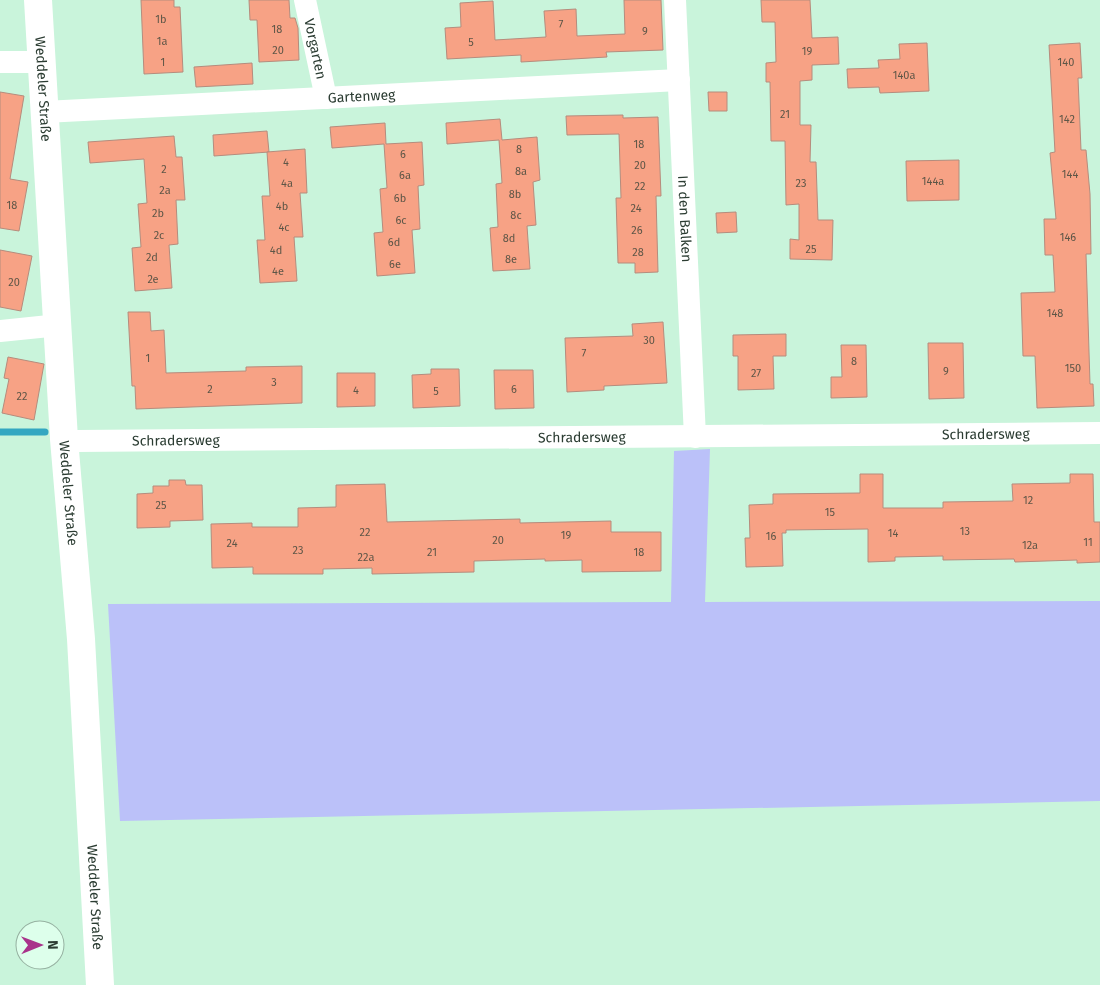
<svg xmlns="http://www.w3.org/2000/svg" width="1100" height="985" font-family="'Fira Sans',sans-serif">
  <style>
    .green { fill: #bbc1f9 }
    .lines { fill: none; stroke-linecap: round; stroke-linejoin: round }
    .stream { stroke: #33a7c1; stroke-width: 7 }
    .building { fill: #f7a285; stroke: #b58c7d }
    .minor { stroke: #fff; stroke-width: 22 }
    .tertiary { stroke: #fff; stroke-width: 28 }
    .labels { text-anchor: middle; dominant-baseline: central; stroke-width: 5; stroke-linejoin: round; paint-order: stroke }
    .number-label { font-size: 11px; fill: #5e5647 }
    .street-label { font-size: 14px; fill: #2b3c32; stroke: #ddffeb }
  </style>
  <rect width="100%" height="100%" fill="#c9f4db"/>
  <path class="green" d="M 710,449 L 705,602 L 1100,601 L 1100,801 L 120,821 L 108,604 L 671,602 L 674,451 Z"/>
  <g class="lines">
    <path class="stream" d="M 0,432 L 45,432"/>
  </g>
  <g class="building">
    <path d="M 141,0 L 174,0 L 174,7 L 180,7 L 183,72 L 144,74 Z"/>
    <path d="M 249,0 L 289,0 L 290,18 L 295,18 L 298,28 L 299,60 L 259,62 L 257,20 L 250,20 Z"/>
    <path d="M 624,0 L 661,0 L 663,50 L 606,52 L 607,57 L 521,62 L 521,55 L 447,59 L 445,28 L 461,27 L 460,3 L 493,1 L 495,40 L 546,37 L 544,11 L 576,9 L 577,36 L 625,34 Z"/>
    <path d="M 761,0 L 810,0 L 812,38 L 838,37 L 839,64 L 812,65 L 812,80 L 800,81 L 800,125 L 811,125 L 810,162 L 816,162 L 818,220 L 833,220 L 832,260 L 790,259 L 790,239 L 799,240 L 799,204 L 786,205 L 785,141 L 771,141 L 770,82 L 766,82 L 766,63 L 776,62 L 775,22 L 762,22 Z"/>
    <path d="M 927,43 L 929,91 L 880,93 L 879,87 L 848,88 L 847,69 L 879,68 L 878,60 L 900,59 L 899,44 Z"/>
    <path d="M 1080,43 L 1082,78 L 1078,78 L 1081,150 L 1086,150 L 1090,194 L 1091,254 L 1086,254 L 1090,384 L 1093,384 L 1094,406 L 1037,408 L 1035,356 L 1023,356 L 1021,293 L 1055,292 L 1053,255 L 1045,255 L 1044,219 L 1056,219 L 1050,153 L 1055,152 L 1049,45 Z"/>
    <path d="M 252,63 L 253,84 L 196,87 L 194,67 Z"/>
    <path d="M 0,92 L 24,96 L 10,179 L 28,182 L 19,231 L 0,228 Z"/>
    <path d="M 708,92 L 727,92 L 727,111 L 709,111 Z"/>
    <path d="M 623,115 L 623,118 L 658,117 L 661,196 L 656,196 L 658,272 L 635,273 L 635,263 L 618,263 L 616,198 L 621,198 L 619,134 L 567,135 L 566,116 Z"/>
    <path d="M 500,119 L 502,140 L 537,137 L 540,180 L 533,182 L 536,225 L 527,226 L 530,269 L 493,271 L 490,228 L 498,227 L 496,184 L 502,183 L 499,140 L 447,144 L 446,123 Z"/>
    <path d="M 385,123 L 386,144 L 422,142 L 424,185 L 418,186 L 420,229 L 412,230 L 415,273 L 377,276 L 374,233 L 383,232 L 380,189 L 387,188 L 384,144 L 332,148 L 330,127 Z"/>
    <path d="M 267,131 L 269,152 L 214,156 L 213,135 Z"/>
    <path d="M 174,136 L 176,157 L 182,157 L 185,200 L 176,200 L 178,244 L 169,245 L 172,288 L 135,291 L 132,248 L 141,247 L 138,204 L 147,203 L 144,159 L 90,163 L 88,142 Z"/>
    <path d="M 305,149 L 307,193 L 300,193 L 303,237 L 294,237 L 297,281 L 260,283 L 257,240 L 265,240 L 262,196 L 270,196 L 267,152 Z"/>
    <path d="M 959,160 L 959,200 L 907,201 L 906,161 Z"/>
    <path d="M 736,212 L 737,232 L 717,233 L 716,213 Z"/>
    <path d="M 0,250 L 32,256 L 21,311 L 0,307 Z"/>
    <path d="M 128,312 L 150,312 L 151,331 L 164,330 L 166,373 L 246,371 L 246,367 L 302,366 L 302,403 L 136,409 L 135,386 L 132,386 Z"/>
    <path d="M 663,322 L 667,383 L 604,386 L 604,390 L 567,392 L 565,338 L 633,336 L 632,324 Z"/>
    <path d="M 786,334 L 786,356 L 773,356 L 774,389 L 738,390 L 738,356 L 733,356 L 733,335 Z"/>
    <path d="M 928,343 L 963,343 L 964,398 L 929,399 Z"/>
    <path d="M 841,345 L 866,345 L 867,397 L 831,398 L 831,377 L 842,377 Z"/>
    <path d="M 8,357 L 44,364 L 34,420 L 2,413 L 9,379 L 4,378 Z"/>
    <path d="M 431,369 L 459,369 L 460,406 L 413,408 L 412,375 L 431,374 Z"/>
    <path d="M 494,370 L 533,370 L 534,408 L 495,409 Z"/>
    <path d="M 337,373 L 375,373 L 375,406 L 337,407 Z"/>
    <path d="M 860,474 L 883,474 L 883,508 L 943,508 L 943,502 L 1013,501 L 1012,484 L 1070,483 L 1070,474 L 1093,474 L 1094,522 L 1100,522 L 1100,562 L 1077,563 L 1077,560 L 1015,562 L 1014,559 L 943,560 L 943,556 L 895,557 L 895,561 L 868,562 L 868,529 L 786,530 L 786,533 L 782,533 L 783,566 L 746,567 L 745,538 L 750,538 L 749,505 L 773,504 L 773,494 L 860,493 Z"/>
    <path d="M 169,480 L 185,480 L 186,485 L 202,485 L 203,520 L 170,521 L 170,527 L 137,528 L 137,494 L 153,493 L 153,486 L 169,486 Z"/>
    <path d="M 385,484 L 387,522 L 520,519 L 520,523 L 611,521 L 611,532 L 661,532 L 661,571 L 582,572 L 582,560 L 545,561 L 545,559 L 474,561 L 474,572 L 372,574 L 372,568 L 323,569 L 323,574 L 253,574 L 253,567 L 212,568 L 211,524 L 252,523 L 252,527 L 298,527 L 298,508 L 336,507 L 336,485 Z"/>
  </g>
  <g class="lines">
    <g class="minor">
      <path id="s1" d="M 305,0 L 326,98"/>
      <path id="s2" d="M 675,0 L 695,437"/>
      <path d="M 0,62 L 42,62"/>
      <path id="s3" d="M 44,112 L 679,80"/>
      <path d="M 0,331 L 59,325"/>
      <path id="s4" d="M 64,439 L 76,441 L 1100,433"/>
    </g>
    <path class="tertiary" id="s5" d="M 38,0 L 64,439 L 81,639 L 100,985"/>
  </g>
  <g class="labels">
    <g class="number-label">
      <text x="161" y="19">1b</text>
      <text x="561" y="24">7</text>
      <text x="277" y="29">18</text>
      <text x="645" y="31">9</text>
      <text x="162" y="41">1a</text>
      <text x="471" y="42">5</text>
      <text x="278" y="50">20</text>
      <text x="807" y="51">19</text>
      <text x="163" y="62">1</text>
      <text x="1066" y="62">140</text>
      <text x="904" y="75">140a</text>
      <text x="785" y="114">21</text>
      <text x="1067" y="119">142</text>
      <text x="639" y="144">18</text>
      <text x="519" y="149">8</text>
      <text x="403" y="154">6</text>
      <text x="286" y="162">4</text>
      <text x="640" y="165">20</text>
      <text x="164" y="169">2</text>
      <text x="521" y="171">8a</text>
      <text x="1070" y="174">144</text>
      <text x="405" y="175">6a</text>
      <text x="933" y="181">144a</text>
      <text x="287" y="183">4a</text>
      <text x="801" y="183">23</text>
      <text x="640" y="186">22</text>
      <text x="165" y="190">2a</text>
      <text x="515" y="194">8b</text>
      <text x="400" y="198">6b</text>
      <text x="12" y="205">18</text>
      <text x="282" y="206">4b</text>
      <text x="636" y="208">24</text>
      <text x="158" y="213">2b</text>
      <text x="516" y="215">8c</text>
      <text x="401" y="220">6c</text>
      <text x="284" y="227">4c</text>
      <text x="637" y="230">26</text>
      <text x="159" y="235">2c</text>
      <text x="1068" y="237">146</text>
      <text x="509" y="238">8d</text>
      <text x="394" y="242">6d</text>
      <text x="811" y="249">25</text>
      <text x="276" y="250">4d</text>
      <text x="638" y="252">28</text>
      <text x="152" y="257">2d</text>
      <text x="511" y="259">8e</text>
      <text x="395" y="264">6e</text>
      <text x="278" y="271">4e</text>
      <text x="153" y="279">2e</text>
      <text x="14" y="282">20</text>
      <text x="1055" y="313">148</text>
      <text x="649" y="340">30</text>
      <text x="584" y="353">7</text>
      <text x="148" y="358">1</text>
      <text x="854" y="361">8</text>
      <text x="1073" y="368">150</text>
      <text x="946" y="371">9</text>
      <text x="756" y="373">27</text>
      <text x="274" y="382">3</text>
      <text x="210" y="389">2</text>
      <text x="514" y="389">6</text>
      <text x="356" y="390">4</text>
      <text x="436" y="391">5</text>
      <text x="22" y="396">22</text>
      <text x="1028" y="500">12</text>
      <text x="161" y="505">25</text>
      <text x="830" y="512">15</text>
      <text x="965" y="531">13</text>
      <text x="365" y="532">22</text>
      <text x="893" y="533">14</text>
      <text x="566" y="535">19</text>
      <text x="771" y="536">16</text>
      <text x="498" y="540">20</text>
      <text x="1088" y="542">11</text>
      <text x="232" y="543">24</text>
      <text x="1030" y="545">12a</text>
      <text x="298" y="550">23</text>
      <text x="432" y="552">21</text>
      <text x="639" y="552">18</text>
      <text x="366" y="557">22a</text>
    </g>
    <g class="street-label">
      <text stroke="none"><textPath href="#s1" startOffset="50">Vorgarten</textPath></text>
      <text stroke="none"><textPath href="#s5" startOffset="89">Weddeler Straße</textPath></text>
      <text stroke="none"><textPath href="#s3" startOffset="318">Gartenweg</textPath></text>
      <text stroke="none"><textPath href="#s2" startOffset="219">In den Balken</textPath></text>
      <text stroke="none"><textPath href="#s4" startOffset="922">Schradersweg</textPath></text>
      <text stroke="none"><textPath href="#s4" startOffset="518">Schradersweg</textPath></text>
      <text stroke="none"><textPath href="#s4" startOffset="112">Schradersweg</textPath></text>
      <text stroke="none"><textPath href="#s5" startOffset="494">Weddeler Straße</textPath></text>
      <text stroke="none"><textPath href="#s5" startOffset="899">Weddeler Straße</textPath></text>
    </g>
  </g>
  <g transform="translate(40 945) rotate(89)"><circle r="24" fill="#ddffeb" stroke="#96b1a1"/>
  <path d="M0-4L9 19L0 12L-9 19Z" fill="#a9338b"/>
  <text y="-8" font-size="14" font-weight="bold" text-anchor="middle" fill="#2b3c32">N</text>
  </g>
</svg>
